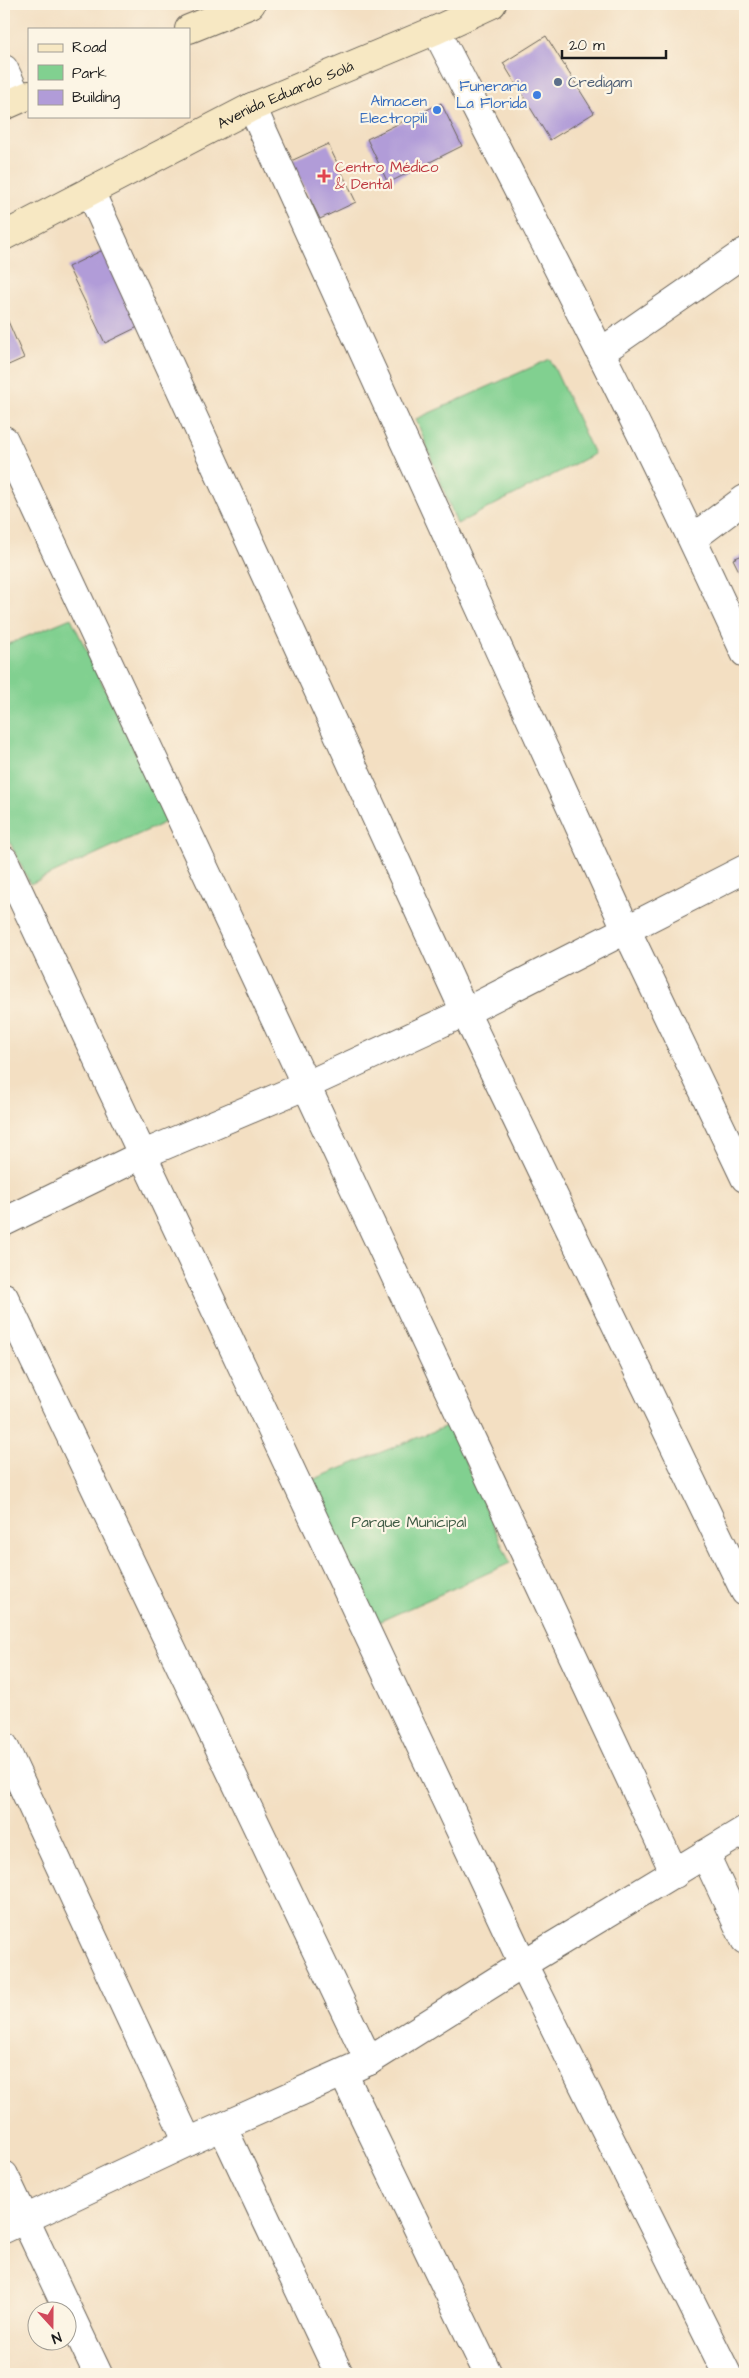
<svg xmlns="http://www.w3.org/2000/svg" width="749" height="2378" font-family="'Architects Daughter',sans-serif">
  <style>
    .green { fill: #81d090; stroke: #4e7656 }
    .building { fill: #b19cd8 }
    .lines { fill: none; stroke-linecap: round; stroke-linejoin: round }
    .minor-casing { stroke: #676056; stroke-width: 30 }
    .secondary-casing { stroke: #676056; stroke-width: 30 }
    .minor { stroke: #fff; stroke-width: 28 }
    .secondary { stroke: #f7e8c3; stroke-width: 28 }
    .service-dot { fill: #5c6f8a; stroke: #fcf5e5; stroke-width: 2 }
    .shop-dot { fill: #3f7fe0; stroke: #fcf5e5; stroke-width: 2 }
    .health-dot { fill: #e0444e; stroke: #fcf5e5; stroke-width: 2 }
    .labels { text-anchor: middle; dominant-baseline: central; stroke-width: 4.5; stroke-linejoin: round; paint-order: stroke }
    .service-label { font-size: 15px; fill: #4e5e75; stroke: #fcf5e5; text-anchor: start }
    .shop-label { font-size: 15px; fill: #366cbe; stroke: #fcf5e5; text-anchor: end }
    .street-label { font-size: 15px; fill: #1c1c1c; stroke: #fcf5e5 }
    .health-label { font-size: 15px; fill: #be3a42; stroke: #fcf5e5; text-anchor: start }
    .park-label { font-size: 15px; fill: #3f5b45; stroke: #fcf5e5 }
  </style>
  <rect width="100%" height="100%" fill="#fcf5e5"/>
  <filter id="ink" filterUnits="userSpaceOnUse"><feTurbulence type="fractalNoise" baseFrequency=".02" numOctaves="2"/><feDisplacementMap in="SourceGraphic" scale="10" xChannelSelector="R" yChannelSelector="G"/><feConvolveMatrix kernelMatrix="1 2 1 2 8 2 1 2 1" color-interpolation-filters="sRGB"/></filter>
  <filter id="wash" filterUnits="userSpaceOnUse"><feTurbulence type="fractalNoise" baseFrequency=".0096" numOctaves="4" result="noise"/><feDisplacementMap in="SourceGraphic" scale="20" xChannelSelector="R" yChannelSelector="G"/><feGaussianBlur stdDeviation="1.12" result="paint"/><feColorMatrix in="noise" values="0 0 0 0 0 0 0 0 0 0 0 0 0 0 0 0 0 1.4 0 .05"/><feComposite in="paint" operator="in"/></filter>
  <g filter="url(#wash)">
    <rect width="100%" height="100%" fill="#f3dfc2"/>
    <g class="green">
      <path d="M 550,359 L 594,454 L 457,524 L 416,419 Z"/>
      <path d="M 71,618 L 168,821 L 30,884 L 4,830 L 4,646 Z"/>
      <path d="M 449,1425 L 510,1563 L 374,1624 L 307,1482 Z"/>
    </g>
    <g id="blocks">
      <g class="building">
        <path d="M 546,36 L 594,113 L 550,140 L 503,63 Z"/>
        <path d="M 441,103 L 462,146 L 388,183 L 367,139 Z"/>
        <path d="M 328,144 L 356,202 L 320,219 L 291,161 Z"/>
        <path d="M 105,249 L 142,325 L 105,343 L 68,267 Z"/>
        <path d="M 4,312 L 24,358 L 4,367 Z"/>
        <path d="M 745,554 L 745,583 L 733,559 Z"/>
      </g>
    </g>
  </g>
  <g filter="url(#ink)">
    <use href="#blocks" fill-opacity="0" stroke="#676056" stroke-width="1"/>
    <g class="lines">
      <defs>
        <g id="minor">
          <path d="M 436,30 C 542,237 649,442 745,653"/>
          <path d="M 4,69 L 18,99"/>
          <path d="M 252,107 L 627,931 L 745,1178"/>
          <path d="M 90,191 L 465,1012 L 745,1592"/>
          <path d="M 601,352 L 745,252"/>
          <path d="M 4,440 L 675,1874"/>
          <path d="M 693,538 L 745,499"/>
          <path d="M 4,860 L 523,1964 L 727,2374"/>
          <path d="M 4,1222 L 144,1154 L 307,1085 L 465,1012 L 745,869"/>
          <path d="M 4,1297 L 369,2061"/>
          <path d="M 4,1746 L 188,2142"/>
          <path d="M 705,1854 L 745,1940"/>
          <path d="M 343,2073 L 488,2374"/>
          <path d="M 223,2128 L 339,2374"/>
          <path d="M 4,2175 L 98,2374"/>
          <path d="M 4,2229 L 188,2142 L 369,2061 L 523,1964 L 745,1830"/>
        </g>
        <g id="secondary">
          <path d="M 189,29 L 251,4"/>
          <path d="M 4,106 L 29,95"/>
          <path id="s1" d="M 4,236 L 252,107 L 436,30 L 492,4"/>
        </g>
      </defs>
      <use href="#minor" class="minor-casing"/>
      <use href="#secondary" class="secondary-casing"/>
      <use href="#minor" class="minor"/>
      <use href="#secondary" class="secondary"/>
    </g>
  </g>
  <circle class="service-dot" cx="558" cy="82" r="5"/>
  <g class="shop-dot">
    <circle cx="537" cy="95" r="5"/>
    <circle cx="437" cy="110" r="5"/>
  </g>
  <path class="health-dot" d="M321.5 168.5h5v5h5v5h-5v5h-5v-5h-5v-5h5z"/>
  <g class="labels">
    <g class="service-label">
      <text x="568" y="82">Credigam</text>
    </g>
    <g class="shop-label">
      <text x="527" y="86">Funeraria<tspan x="527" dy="17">La Florida</tspan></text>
      <text x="427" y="101">Almacen<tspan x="427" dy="17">Electropili</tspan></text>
    </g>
    <g class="street-label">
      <text stroke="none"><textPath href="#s1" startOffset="315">Avenida Eduardo Solá</textPath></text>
    </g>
    <g class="health-label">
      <text x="335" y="167">Centro Médico<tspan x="335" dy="17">&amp; Dental</tspan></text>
    </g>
    <g class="park-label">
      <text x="409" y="1522">Parque Municipal</text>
    </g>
  </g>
  <rect width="749" height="2378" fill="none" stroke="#fcf5e5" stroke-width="20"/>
  <rect x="28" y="28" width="162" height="90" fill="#fcf5e5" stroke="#a29e95"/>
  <rect x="38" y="44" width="25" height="8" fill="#f7e8c3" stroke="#a29e95"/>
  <text x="72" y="52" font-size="15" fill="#1c1c1c">Road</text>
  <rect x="38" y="65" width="25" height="15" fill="#81d090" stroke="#a29e95"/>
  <text x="72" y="78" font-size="15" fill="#1c1c1c">Park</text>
  <rect x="38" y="90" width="25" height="15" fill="#b19cd8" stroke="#a29e95"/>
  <text x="72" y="102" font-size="15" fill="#1c1c1c">Building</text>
  <g transform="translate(52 2326) rotate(159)"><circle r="24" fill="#fcf5e5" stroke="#a29e95"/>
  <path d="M0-4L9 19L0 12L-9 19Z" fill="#d1495b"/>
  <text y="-8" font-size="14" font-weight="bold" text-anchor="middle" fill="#1c1c1c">N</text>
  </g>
  <path d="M562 50v8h104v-8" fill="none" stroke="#1c1c1c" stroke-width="2.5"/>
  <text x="569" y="50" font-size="15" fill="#1c1c1c" stroke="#fcf5e5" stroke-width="4" paint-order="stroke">20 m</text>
</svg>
